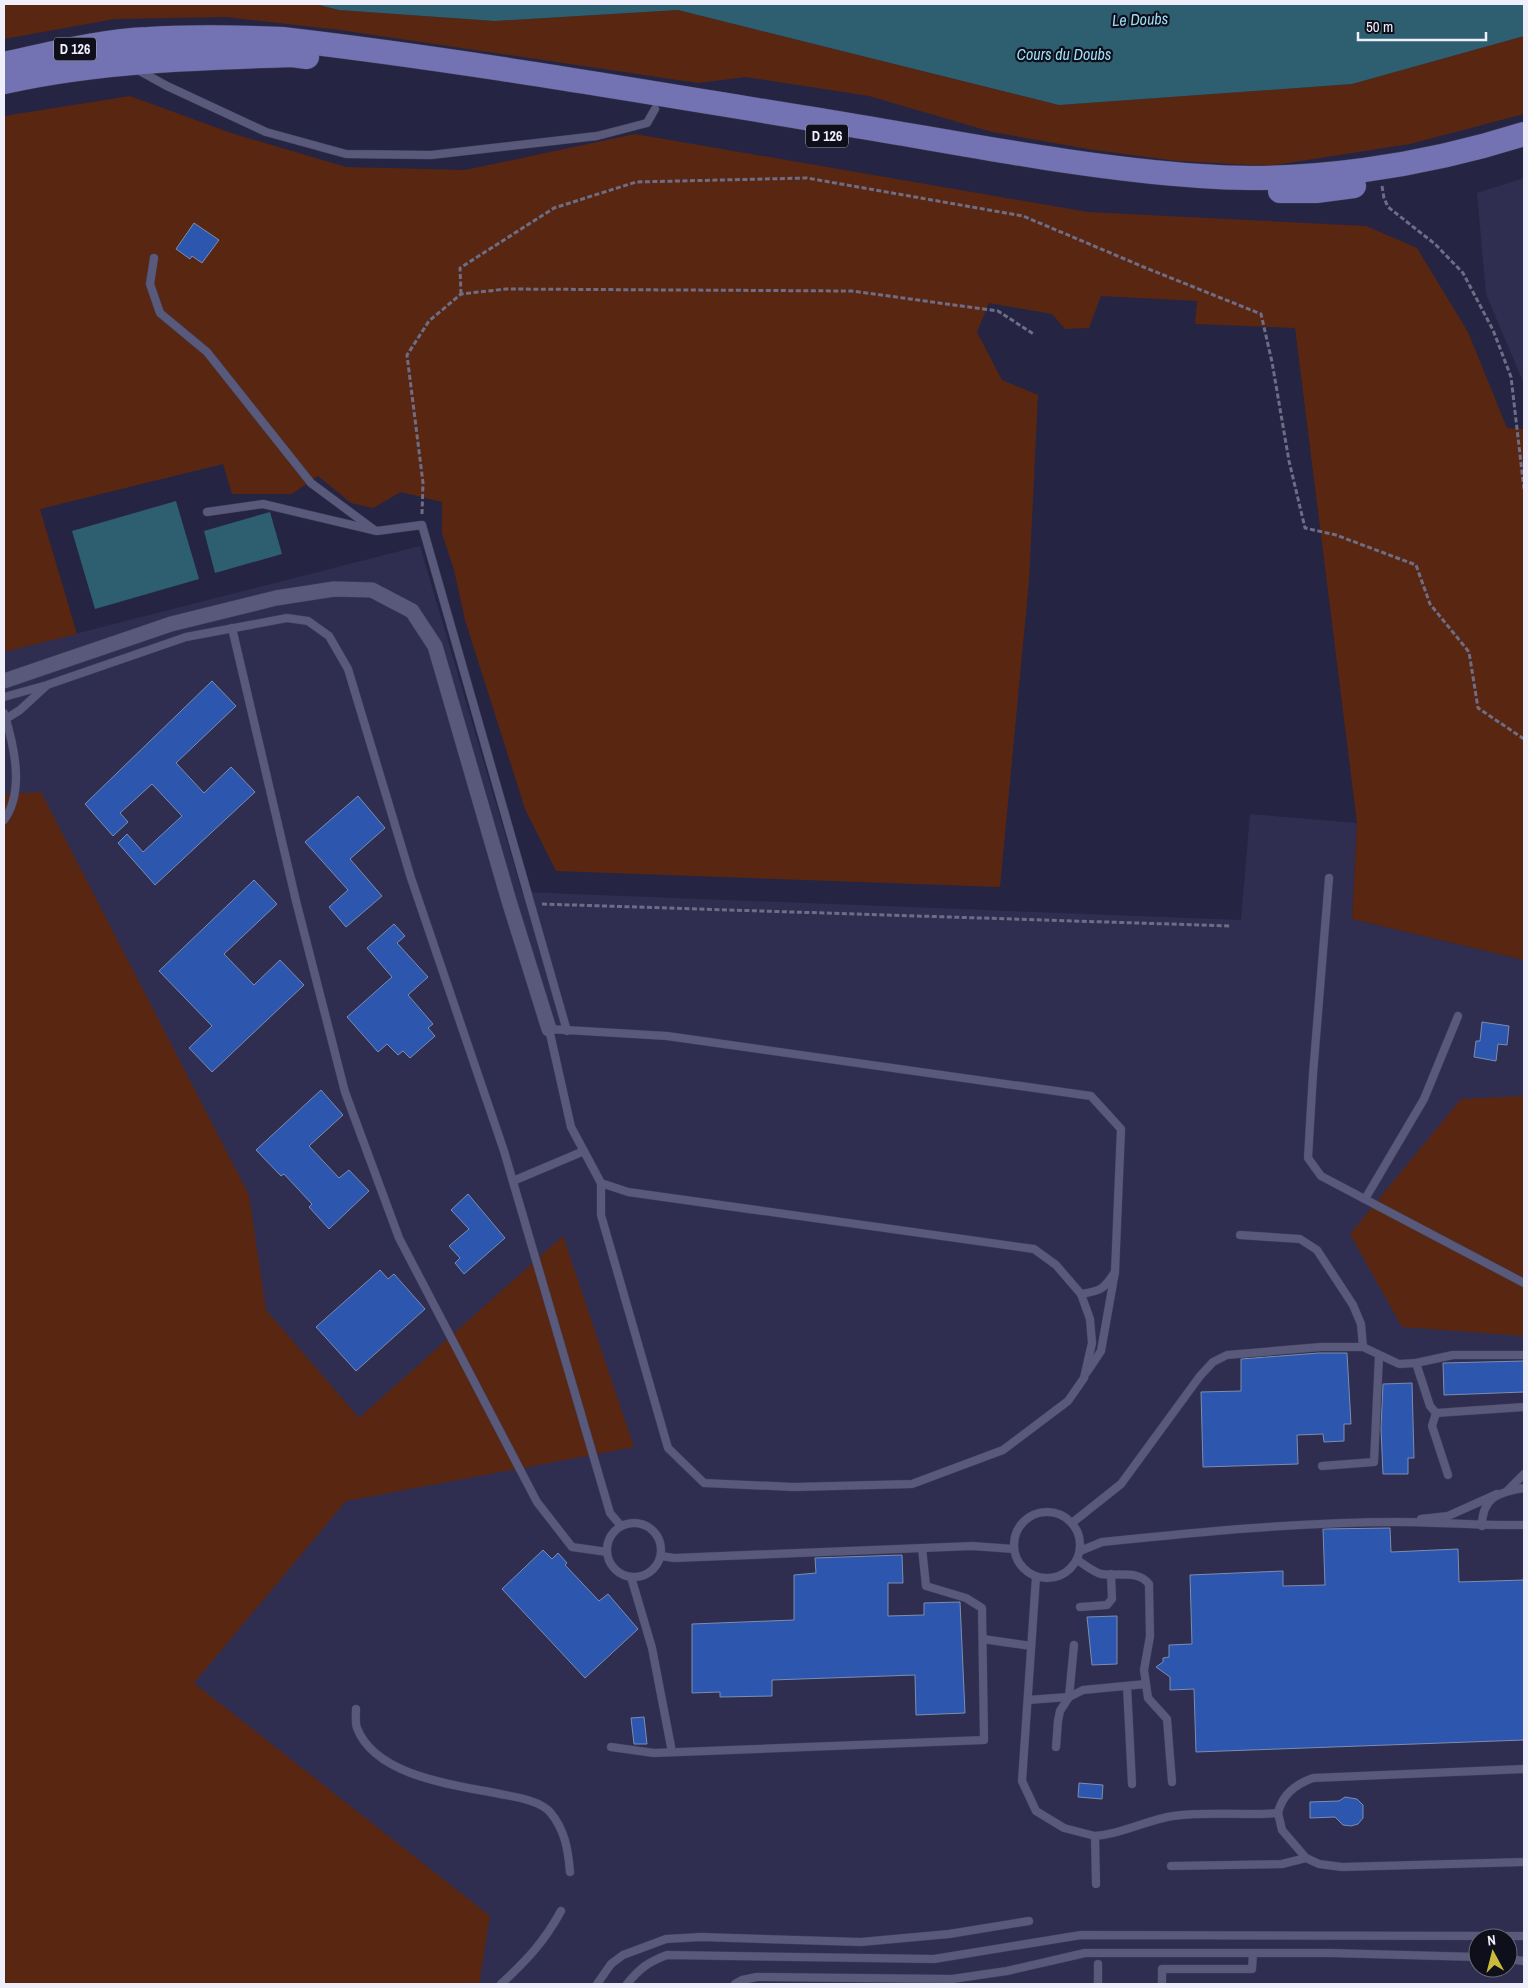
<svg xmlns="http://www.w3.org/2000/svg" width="1528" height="1988" font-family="'Archivo Narrow',sans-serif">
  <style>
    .built { fill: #2f2e51; fill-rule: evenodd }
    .green { fill: #592711 }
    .water { fill: #2e5f70 }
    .building { fill: #2d56af; stroke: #7c8daf }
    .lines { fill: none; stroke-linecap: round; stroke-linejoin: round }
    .lane-casing { stroke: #403e56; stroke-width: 9 }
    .street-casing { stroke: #403e56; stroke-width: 16 }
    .primary-casing { stroke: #403e56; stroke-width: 25 }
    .path { stroke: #6e6d85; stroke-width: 3; stroke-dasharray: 5 2.5; stroke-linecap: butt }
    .lane { stroke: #595a7b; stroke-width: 8 }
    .street { stroke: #595a7b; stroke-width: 15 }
    .primary { stroke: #7373b3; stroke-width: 24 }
    .labels { text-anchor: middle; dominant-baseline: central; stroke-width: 4.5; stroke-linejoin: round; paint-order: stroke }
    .shield { fill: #0f0f1c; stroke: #acacb9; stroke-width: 1 }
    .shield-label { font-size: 14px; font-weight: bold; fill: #efeffc }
    .water-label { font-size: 16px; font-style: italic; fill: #9eddf5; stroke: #0f0f1c }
  </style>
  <rect width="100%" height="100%" fill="#252442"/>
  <g class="built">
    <path d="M 1524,178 L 1524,384 L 1486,294 L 1477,193 Z"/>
    <path d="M 420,546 L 522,892 L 1241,920 L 1250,814 L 1357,823 L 1352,919 L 1524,960 L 1524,1984 L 4,1984 L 4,652 ZM 1478,1938 L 1508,1938 L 1508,1968 L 1478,1968 Z"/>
  </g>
  <g class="green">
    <path d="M 4,4 L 315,4 L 339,10 L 495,21 L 678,10 L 1059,105 L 1352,84 L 1524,36 L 1524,114 L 1410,144 L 1269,166 L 1178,161 L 1094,150 L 992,132 L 869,96 L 746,77 L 698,83 L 340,30 L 226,17 L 115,19 L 4,39 Z"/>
    <path d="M 130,96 L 231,133 L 346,167 L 465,170 L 635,134 L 1088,212 L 1366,226 L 1417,248 L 1468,332 L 1507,428 L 1524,429 L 1524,960 L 1352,919 L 1357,823 L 1295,328 L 1195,324 L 1197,301 L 1101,296 L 1089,328 L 1065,329 L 1052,314 L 989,303 L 977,332 L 1002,380 L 1038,395 L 1029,581 L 1000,887 L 556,871 L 525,809 L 465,620 L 454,570 L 442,533 L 442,502 L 401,492 L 373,508 L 351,503 L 318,476 L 292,494 L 232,494 L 223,464 L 40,509 L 77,634 L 4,652 L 4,116 Z"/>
    <path d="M 41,792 L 249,1195 L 266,1310 L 359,1418 L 563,1236 L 634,1447 L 346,1501 L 194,1683 L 490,1916 L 479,1984 L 4,1984 L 4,794 Z"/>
    <path d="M 1524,1096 L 1524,1336 L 1402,1327 L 1350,1234 L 1461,1099 Z"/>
  </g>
  <g class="water">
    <path d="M 315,4 L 1524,4 L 1524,36 L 1352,84 L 1059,105 L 678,10 L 495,21 L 339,10 Z"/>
    <path d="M 176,501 L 199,579 L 95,609 L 72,531 Z"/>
    <path d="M 270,512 L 282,554 L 215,573 L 204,531 Z"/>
  </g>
  <g class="building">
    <path d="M 194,223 L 219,240 L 202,263 L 192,256 L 190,259 L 176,249 Z"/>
    <path d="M 212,681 L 236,706 L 176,763 L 204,793 L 231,767 L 255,792 L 155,885 L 118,843 L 127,834 L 143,852 L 182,816 L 152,784 L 120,813 L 128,822 L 113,836 L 85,804 Z"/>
    <path d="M 358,796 L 385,828 L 350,859 L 382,896 L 346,927 L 329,907 L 348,890 L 305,842 Z"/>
    <path d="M 254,880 L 277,904 L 224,954 L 254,985 L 280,960 L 304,985 L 212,1072 L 189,1048 L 212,1026 L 159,971 Z"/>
    <path d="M 394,924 L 405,936 L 397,943 L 428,977 L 408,995 L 433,1024 L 428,1028 L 435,1036 L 410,1058 L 403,1051 L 398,1055 L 387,1044 L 378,1052 L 347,1017 L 392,977 L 367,948 Z"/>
    <path d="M 1482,1022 L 1509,1026 L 1507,1045 L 1498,1044 L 1496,1061 L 1474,1057 L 1476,1041 L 1480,1041 Z"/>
    <path d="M 321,1090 L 343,1115 L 309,1146 L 339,1178 L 349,1170 L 369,1191 L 329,1229 L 309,1207 L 312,1204 L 284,1174 L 281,1176 L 256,1150 Z"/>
    <path d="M 468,1194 L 505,1238 L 464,1274 L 455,1263 L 460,1258 L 449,1246 L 469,1229 L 451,1210 Z"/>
    <path d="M 380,1270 L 388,1279 L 394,1274 L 425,1309 L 356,1371 L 316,1327 Z"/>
    <path d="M 1319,1353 L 1347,1353 L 1351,1424 L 1344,1424 L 1344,1441 L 1324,1442 L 1323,1434 L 1297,1435 L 1298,1464 L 1203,1467 L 1201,1392 L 1241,1391 L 1241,1359 Z"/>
    <path d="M 1524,1361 L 1524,1392 L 1444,1395 L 1443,1363 Z"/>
    <path d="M 1412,1383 L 1414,1458 L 1408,1458 L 1408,1474 L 1383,1474 L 1381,1428 L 1383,1384 Z"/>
    <path d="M 1390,1528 L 1391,1552 L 1458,1549 L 1459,1582 L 1524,1580 L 1524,1740 L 1196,1752 L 1194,1689 L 1170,1690 L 1170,1677 L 1156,1667 L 1163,1662 L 1163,1658 L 1169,1657 L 1169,1645 L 1192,1644 L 1190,1575 L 1283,1571 L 1283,1586 L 1325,1585 L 1323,1529 Z"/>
    <path d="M 543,1550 L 552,1559 L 558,1553 L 567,1563 L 565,1565 L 599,1601 L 608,1594 L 638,1629 L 585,1678 L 502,1589 Z"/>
    <path d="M 902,1555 L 903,1583 L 888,1583 L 888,1616 L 924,1615 L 924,1603 L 960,1602 L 965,1713 L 916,1715 L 915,1675 L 772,1680 L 772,1696 L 720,1697 L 720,1692 L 692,1693 L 692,1624 L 794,1620 L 794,1575 L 816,1573 L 815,1558 Z"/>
    <path d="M 1117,1616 L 1117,1664 L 1092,1665 L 1087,1617 Z"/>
    <path d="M 644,1717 L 647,1744 L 634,1744 L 631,1718 Z"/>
    <path d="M 1079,1783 L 1103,1785 L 1102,1799 L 1078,1797 Z"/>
    <path d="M 1345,1797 L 1357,1799 L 1363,1805 L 1363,1818 L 1358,1824 L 1351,1826 L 1343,1825 L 1335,1817 L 1310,1818 L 1310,1802 L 1339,1801 Z"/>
  </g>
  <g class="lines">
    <defs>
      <g id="lane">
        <path d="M 136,69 L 167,86 L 266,132 L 346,154 L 431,155 L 597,136 L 647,123 L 655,109"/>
        <path d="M 154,258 L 150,284 L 160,313 L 207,352 L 311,483 L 373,529"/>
        <path d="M 207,512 L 263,504 L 377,531 L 422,525 L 567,1031"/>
        <path d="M 232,628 L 296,901 L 345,1092 L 399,1238 L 537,1502 L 572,1547 L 607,1552"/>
        <path d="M 4,697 L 47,685 L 186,637 L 287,618 L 308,621 L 329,636 L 348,669 L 411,878 L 504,1151 L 610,1513 L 621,1526"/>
        <path d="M 4,713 C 14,745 25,791 4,820"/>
        <path d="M 4,720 L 20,710 L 46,686"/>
        <path d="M 1329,878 L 1313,1074 L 1308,1158 L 1321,1176 L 1524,1283"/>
        <path d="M 513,1181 L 584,1151"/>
        <path d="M 601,1183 L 628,1192 L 1034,1249 L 1056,1265 L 1081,1294 L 1090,1319 L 1092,1343 L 1084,1378 L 1068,1401 L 1003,1450 L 912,1484 L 794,1487 L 704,1483 L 668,1448 L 601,1215 L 601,1183 L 571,1127 L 549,1029 L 667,1036 L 1091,1096 L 1121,1129 L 1115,1272"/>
        <path d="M 1365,1199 L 1424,1099 L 1458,1016"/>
        <path d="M 1240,1235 L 1300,1239 L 1317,1250 L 1353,1305 L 1361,1324 L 1363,1347"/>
        <path d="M 1081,1294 C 1101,1291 1104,1289 1115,1272 L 1101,1351 L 1087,1372"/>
        <path d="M 1524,1355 L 1453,1355 L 1416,1363 L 1430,1406 L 1436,1413 L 1524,1407"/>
        <path d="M 1436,1413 L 1432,1426 L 1448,1475"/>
        <path d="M 1322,1466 L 1374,1462 L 1379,1356"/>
        <path d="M 1508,1490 L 1524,1474"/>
        <circle cx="1047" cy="1545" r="33"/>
        <path d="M 1421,1519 L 1448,1516 L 1497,1494"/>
        <circle cx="634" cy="1550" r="27"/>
        <path d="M 1072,1523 L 1121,1484 L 1200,1376 L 1213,1362 L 1227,1355 L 1321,1347 L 1363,1347 L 1399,1364 L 1416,1363"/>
        <path d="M 1482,1526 C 1482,1497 1499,1492 1524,1488"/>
        <path d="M 1080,1551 L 1102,1542 C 1200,1532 1299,1522 1398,1522 C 1441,1522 1482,1526 1524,1525"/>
        <path d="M 661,1556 L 674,1558 L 972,1546 L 1014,1549"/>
        <path d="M 1077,1560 C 1084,1564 1093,1572 1101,1574 C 1118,1577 1137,1569 1149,1584 L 1150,1636 L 1144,1670 L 1146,1684"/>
        <path d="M 631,1577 L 652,1648 L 672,1752"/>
        <path d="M 1036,1577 L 1022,1781 L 1036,1811 L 1064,1828 L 1095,1836 L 1096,1884"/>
        <path d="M 1080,1607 L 1107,1605 L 1112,1599 L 1111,1574"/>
        <path d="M 983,1639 L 1031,1646"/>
        <path d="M 1127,1686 L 1132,1784"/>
        <path d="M 1028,1700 L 1069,1697 L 1083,1690 L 1146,1684 L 1148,1698 L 1167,1719 L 1172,1782"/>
        <path d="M 356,1709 C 356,1715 355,1723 357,1728 C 376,1777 456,1785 500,1794 C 515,1797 539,1800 550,1812 C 565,1830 568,1849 570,1872"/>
        <path d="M 611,1747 L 654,1753 L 984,1740 L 982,1608 L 966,1598 L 926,1586 L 922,1548"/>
        <path d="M 1056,1747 L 1058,1721 L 1060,1711 L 1069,1697 L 1074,1645"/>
        <path d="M 1095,1836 C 1123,1834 1146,1820 1173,1816 C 1207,1811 1243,1816 1278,1813 C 1282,1795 1296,1784 1313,1778 L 1524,1769"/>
        <path d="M 1306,1858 L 1319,1864 L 1342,1867 L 1524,1862"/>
        <path d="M 1171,1866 L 1282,1864 L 1306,1858 L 1282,1830 L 1278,1813"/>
        <path d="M 1508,1959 L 1524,1961"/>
        <path d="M 1098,1964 L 1098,1984"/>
        <path d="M 501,1984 C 527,1960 544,1942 561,1911"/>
        <path d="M 597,1984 L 611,1964 L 623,1955 L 666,1939 L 701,1937 L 861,1942 L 949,1934 L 1029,1921"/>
        <path d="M 627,1984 C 639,1969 648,1962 667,1955 L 934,1959 L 1081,1935 L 1524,1936"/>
        <path d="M 735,1984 L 742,1980 L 757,1977 L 952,1979 L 1007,1971 L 1085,1953 L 1330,1953 L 1478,1957"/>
        <path d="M 1162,1984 L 1162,1969 L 1252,1969 L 1253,1953"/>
      </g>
      <path id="street" d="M 4,681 L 171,624 L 276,598 L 334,589 L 372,590 L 412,611 L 435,646 L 509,901 L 549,1029"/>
      <g id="primary">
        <path d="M 4,64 C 51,54 99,41 148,39 C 192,36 238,37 282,39 C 472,61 662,95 850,125 C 966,144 1083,168 1200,176 C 1307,184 1423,166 1524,134"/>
        <path d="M 4,82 C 98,61 195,58 292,55 L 307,57"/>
        <path d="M 1280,191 L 1316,191 L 1354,186"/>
      </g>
    </defs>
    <use href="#lane" class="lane-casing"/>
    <use href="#street" class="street-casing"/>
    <use href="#primary" class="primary-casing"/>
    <g class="path">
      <path d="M 1382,186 L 1384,198 L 1388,207 L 1435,244 L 1463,273 L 1493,330 L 1511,377 L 1524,489"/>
      <path d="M 461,294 L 460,268 L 554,208 L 636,182 L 807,178 L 1023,216 L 1146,268 L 1261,314 L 1272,362 L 1289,461 L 1305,528 L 1336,535 L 1416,565 L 1430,604 L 1469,652 L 1478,708 L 1524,739"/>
      <path d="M 422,514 L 423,483 L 407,355 L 429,321 L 461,294 L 506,289 L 852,291 L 998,311 L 1035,335"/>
      <path d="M 542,904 L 1231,926"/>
    </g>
    <use href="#lane" class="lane"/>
    <use href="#street" class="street"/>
    <use href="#primary" class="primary"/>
  </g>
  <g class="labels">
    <g class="shield">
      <rect x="54" y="37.5" width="42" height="23" rx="4"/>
      <rect x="806" y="124.5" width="42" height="23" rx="4"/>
    </g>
    <g class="shield-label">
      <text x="75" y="49">D 126</text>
      <text x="827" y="136">D 126</text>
    </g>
    <g class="water-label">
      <text transform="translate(1140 19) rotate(-2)">Le Doubs</text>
      <text x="1064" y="54">Cours du Doubs</text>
    </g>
  </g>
  <rect width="1528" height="1988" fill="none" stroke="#efeffc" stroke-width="10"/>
  <g transform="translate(1493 1953) rotate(353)"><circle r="24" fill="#0f0f1c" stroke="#696976"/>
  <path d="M0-4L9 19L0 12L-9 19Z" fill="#c8bb3b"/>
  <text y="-8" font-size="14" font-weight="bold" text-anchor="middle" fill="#efeffc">N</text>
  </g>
  <path d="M1358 32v8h128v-8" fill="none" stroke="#efeffc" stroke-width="2.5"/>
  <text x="1366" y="32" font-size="15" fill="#efeffc" stroke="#0f0f1c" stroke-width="4" paint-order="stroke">50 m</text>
</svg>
